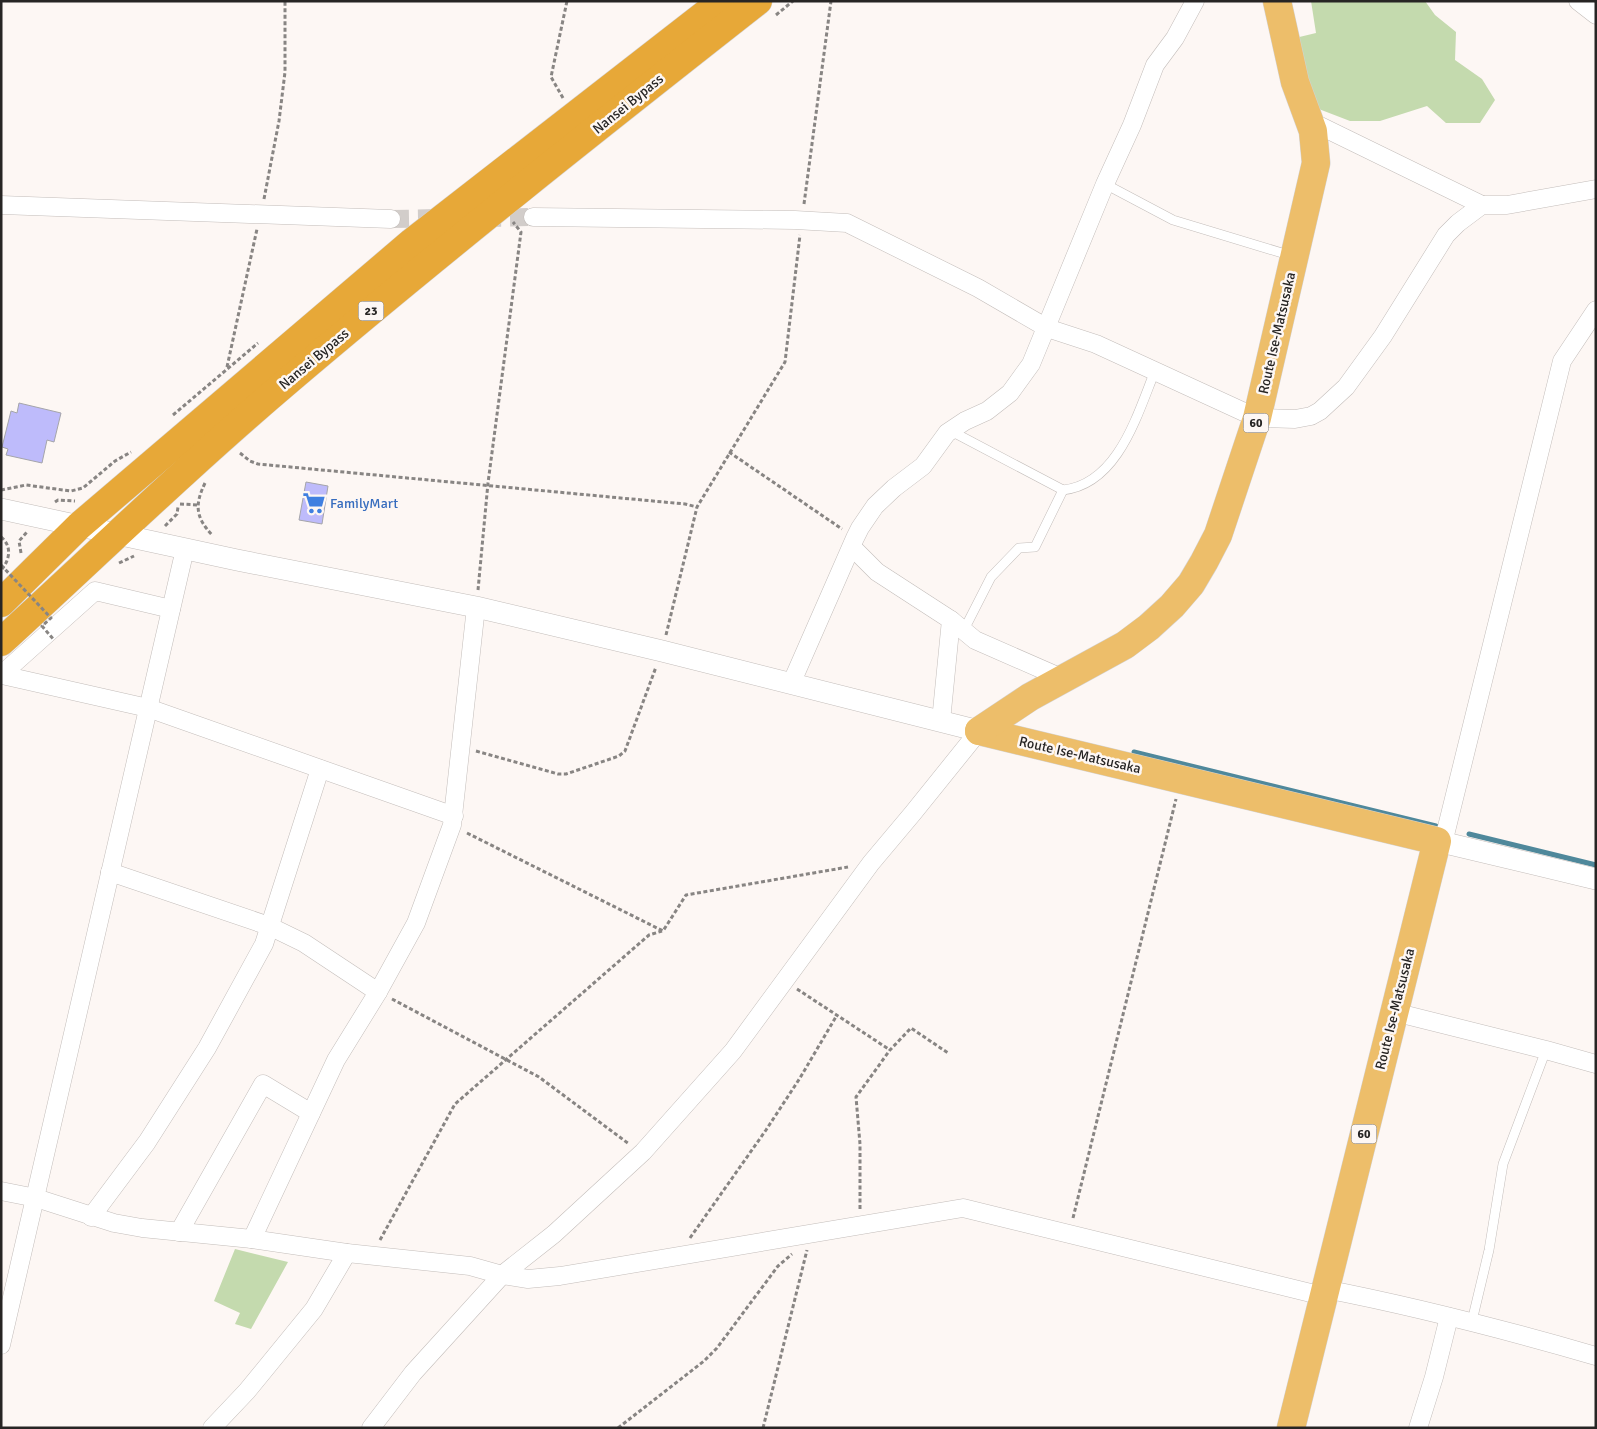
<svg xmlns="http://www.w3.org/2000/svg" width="1597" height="1429" font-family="Signika,sans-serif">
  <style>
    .green { fill: #c4daae }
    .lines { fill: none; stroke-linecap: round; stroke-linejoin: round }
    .stream { stroke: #4f889b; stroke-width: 5 }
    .building { fill: #bebbfb; stroke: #a5a5aa }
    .minor-tunnel { stroke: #d2cdca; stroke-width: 18; stroke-dasharray: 18 9; stroke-linecap: butt }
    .service-casing { stroke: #c3bdba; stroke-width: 10 }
    .minor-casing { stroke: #c3bdba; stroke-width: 19 }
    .tertiary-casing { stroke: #c3bdba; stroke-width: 22 }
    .primary-casing { stroke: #d4d3d3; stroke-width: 29 }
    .trunk-casing { stroke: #d4d3d3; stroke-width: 29 }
    .path { stroke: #888583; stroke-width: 3; stroke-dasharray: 4 2.5; stroke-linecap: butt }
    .service { stroke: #fff; stroke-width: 9 }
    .minor { stroke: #fff; stroke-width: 18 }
    .tertiary { stroke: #fff; stroke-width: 21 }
    .primary { stroke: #edbe6a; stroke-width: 28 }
    .trunk { stroke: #e7a838; stroke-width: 28 }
    .path-bridge { stroke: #888583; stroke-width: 3; stroke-dasharray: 4 2.5; stroke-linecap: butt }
    .labels { text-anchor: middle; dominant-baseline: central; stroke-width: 5; stroke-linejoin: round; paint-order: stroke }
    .shield { fill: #fdf7f4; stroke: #676462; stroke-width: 1 }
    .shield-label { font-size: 12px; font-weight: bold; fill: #272524 }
    .street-label { font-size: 14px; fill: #272524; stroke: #fdf7f4 }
    .shop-label { font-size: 14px; fill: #366cbe; stroke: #fdf7f4; text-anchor: start }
  </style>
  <rect width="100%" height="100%" fill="#fdf7f4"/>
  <g class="green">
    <path d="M 1311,1 L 1425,1 L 1435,15 L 1456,32 L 1455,60 L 1482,79 L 1495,100 L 1480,123 L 1446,123 L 1427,106 L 1380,121 L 1350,121 L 1311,106 L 1291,39 L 1316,33 Z"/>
    <path d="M 235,1249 L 288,1262 L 251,1329 L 235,1324 L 240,1313 L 214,1301 Z"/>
  </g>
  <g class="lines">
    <g class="stream">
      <path d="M 1134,752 L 1436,826"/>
      <path d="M 1469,834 L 1596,865"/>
    </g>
  </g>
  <g class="building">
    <path d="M 19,403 L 61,413 L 54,442 L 47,440 L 42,463 L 6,455 L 8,449 L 2,447 L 11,411 L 17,413 Z"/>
    <path d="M 306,482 L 328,486 L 322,524 L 299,520 Z"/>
  </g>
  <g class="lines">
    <g class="minor-tunnel">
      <path d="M 483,218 L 533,217"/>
      <path d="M 391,219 L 442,218"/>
    </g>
    <defs>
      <g id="service">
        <path d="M 1105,184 L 1173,220 L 1292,256"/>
        <path d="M 951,431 L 1063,490 C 1118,484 1137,415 1155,371"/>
        <path d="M 962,629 L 968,622 L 991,577 L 1019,548 L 1035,547 L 1063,490"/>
        <path d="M 1472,1321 L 1489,1250 L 1503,1164 L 1546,1050"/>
      </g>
      <g id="minor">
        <path d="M 1578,1 L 1596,15"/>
        <path d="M 1310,121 L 1482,205"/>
        <path d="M 1,205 L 391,219"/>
        <path d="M 533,217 L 795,220 L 847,223 L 978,288 L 1047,328 L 1096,344 L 1257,418 L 1295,419 L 1311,416 L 1320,411 L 1346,387 L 1383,336 L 1446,235 L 1458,223 L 1482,205 L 1507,205 L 1596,189"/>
        <path d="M 852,547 L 877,572 L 951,620 L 941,721"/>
        <path d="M 951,620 L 975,640 L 1064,679"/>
        <path d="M 1,675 L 95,591 L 171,609"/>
        <path d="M 2,675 L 148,708 L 454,816"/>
        <path d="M 791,684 L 855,538 L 860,528 L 875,506 L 894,488 L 923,466 L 947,433 L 965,421 L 987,411 L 1010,393 L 1031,364 L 1105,184 L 1132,125 L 1155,65 L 1175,38 L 1195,1"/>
        <path d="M 1437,841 L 1445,835 L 1562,361 L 1596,310"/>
        <path d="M 110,872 L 269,926 L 304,943 L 378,992"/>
        <path d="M 1394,1012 L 1546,1050 L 1596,1064"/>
        <path d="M 1,1191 L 36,1198 L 114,1223 L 142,1228 L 252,1239 L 347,1253 L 470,1266 L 502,1275 L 528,1279 L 560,1276 L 963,1208 L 1323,1296"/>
        <path d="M 91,1217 L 147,1142 L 207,1048 L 264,944 L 320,769"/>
        <path d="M 179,1232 L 263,1084 L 311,1113"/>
        <path d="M 252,1239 L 336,1060 L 378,992 L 416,923 L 452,825 L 476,607"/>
        <path d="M 1325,1289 C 1417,1307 1506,1330 1596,1356"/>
        <path d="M 1,1345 L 185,549"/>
        <path d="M 212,1428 L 247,1391 L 314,1309 L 347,1253"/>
        <path d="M 371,1428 L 413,1373 L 502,1275 L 554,1234 L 643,1152 L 733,1051 L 871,863 L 913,813 L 979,731"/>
        <path d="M 1418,1428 L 1434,1377 L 1449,1317"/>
      </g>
      <g id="tertiary">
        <path d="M 1,509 L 237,560 L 476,607 L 662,651 L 979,731"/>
        <path d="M 1437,841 L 1596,879"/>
      </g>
      <g id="primary">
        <path d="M 979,731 L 1437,841 L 1291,1428"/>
        <path d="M 979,731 L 1030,697 L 1125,645 L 1149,627 L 1172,606 L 1191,584 L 1204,562 L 1218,535 L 1257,418 L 1316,163 L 1313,131 L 1295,82 L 1277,1"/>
      </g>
      <g id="trunk">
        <path d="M 1,603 L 79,526 L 412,242 L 722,1"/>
        <path d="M 1,642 C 97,554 190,464 289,380 C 442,250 600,125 758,1"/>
      </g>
    </defs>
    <use href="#service" class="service-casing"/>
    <use href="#minor" class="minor-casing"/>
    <use href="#tertiary" class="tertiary-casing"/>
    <use href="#primary" class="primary-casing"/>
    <use href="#trunk" class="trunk-casing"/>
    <g class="path">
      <path d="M 776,15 L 793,1"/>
      <path d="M 563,98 L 551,77 L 567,1"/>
      <path d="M 264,199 L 279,121 L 285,72 L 285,1"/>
      <path d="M 804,204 L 831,1"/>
      <path d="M 227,367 L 257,229"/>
      <path d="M 173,415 L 258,343"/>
      <path d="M 729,452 L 842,529"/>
      <path d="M 240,453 L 250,461 L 258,464 L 685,504 L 697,507"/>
      <path d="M 205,483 C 194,506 196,518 213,536"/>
      <path d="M 1,490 L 26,485 L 71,491 L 83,488 L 115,461 L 131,452"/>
      <path d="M 55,502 L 58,500 L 75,501"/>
      <path d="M 180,504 L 198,505"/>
      <path d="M 165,526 L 177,514 L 178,507"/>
      <path d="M 1,537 C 12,546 10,559 2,569"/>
      <path d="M 21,553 L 19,541 L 27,532"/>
      <path d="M 119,563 L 134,556"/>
      <path d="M 478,590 L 488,483 L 521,232 L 513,222"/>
      <path d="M 666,635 L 697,507 L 785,362 L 800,235"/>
      <path d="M 476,751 L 558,774 L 566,774 L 619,756 L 625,751 L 656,667"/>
      <path d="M 467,833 L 663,931 L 686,895 L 848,867"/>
      <path d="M 797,989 L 890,1050"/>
      <path d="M 392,999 L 539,1077 L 629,1144"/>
      <path d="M 860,1209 L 860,1144 L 856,1097 L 890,1050 L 911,1028 L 948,1053"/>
      <path d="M 1073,1218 L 1176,799"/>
      <path d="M 690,1238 L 766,1130 L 800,1078 L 837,1015"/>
      <path d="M 380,1240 L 455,1104 L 649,935 L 662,931"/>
      <path d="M 618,1428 L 704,1361 L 717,1348 L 778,1266 L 792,1254"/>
      <path d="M 763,1428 L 807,1250"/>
    </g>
    <use href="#service" class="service"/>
    <use href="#minor" class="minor"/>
    <use href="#tertiary" class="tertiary"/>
    <use href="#primary" class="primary"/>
    <use href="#trunk" class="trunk"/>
    <path class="path-bridge" d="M 1,565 L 51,618 L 42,626 L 54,640"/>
  </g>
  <defs>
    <symbol id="supermarket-bare" viewBox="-9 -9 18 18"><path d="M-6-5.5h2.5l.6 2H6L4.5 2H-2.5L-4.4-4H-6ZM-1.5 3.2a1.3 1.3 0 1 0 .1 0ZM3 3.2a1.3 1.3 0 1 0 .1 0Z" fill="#3f7fe0" stroke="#fdf7f4" stroke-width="2.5" paint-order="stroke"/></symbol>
  </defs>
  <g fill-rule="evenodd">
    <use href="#supermarket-bare" x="298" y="487" width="32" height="32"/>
  </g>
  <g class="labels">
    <g class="shield">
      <rect x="358.5" y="301.5" width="25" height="19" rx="4"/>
      <rect x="1243.5" y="413.5" width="25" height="19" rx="4"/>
      <rect x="1351.5" y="1124.5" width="25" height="19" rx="4"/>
    </g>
    <g class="shield-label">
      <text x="371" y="311">23</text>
      <text x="1256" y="423">60</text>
      <text x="1364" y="1134">60</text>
    </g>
    <g class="street-label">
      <text transform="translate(628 104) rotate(-39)">Nansei Bypass</text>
      <text transform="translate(1277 333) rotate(-77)">Route Ise-Matsusaka</text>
      <text transform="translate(314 359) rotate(-40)">Nansei Bypass</text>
      <text transform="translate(1080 755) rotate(13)">Route Ise-Matsusaka</text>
      <text transform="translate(1395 1009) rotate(-76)">Route Ise-Matsusaka</text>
    </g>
    <g class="shop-label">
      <text x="330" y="503">FamilyMart</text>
    </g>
  </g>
  <rect width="1597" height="1429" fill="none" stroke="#272524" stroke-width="5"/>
</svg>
